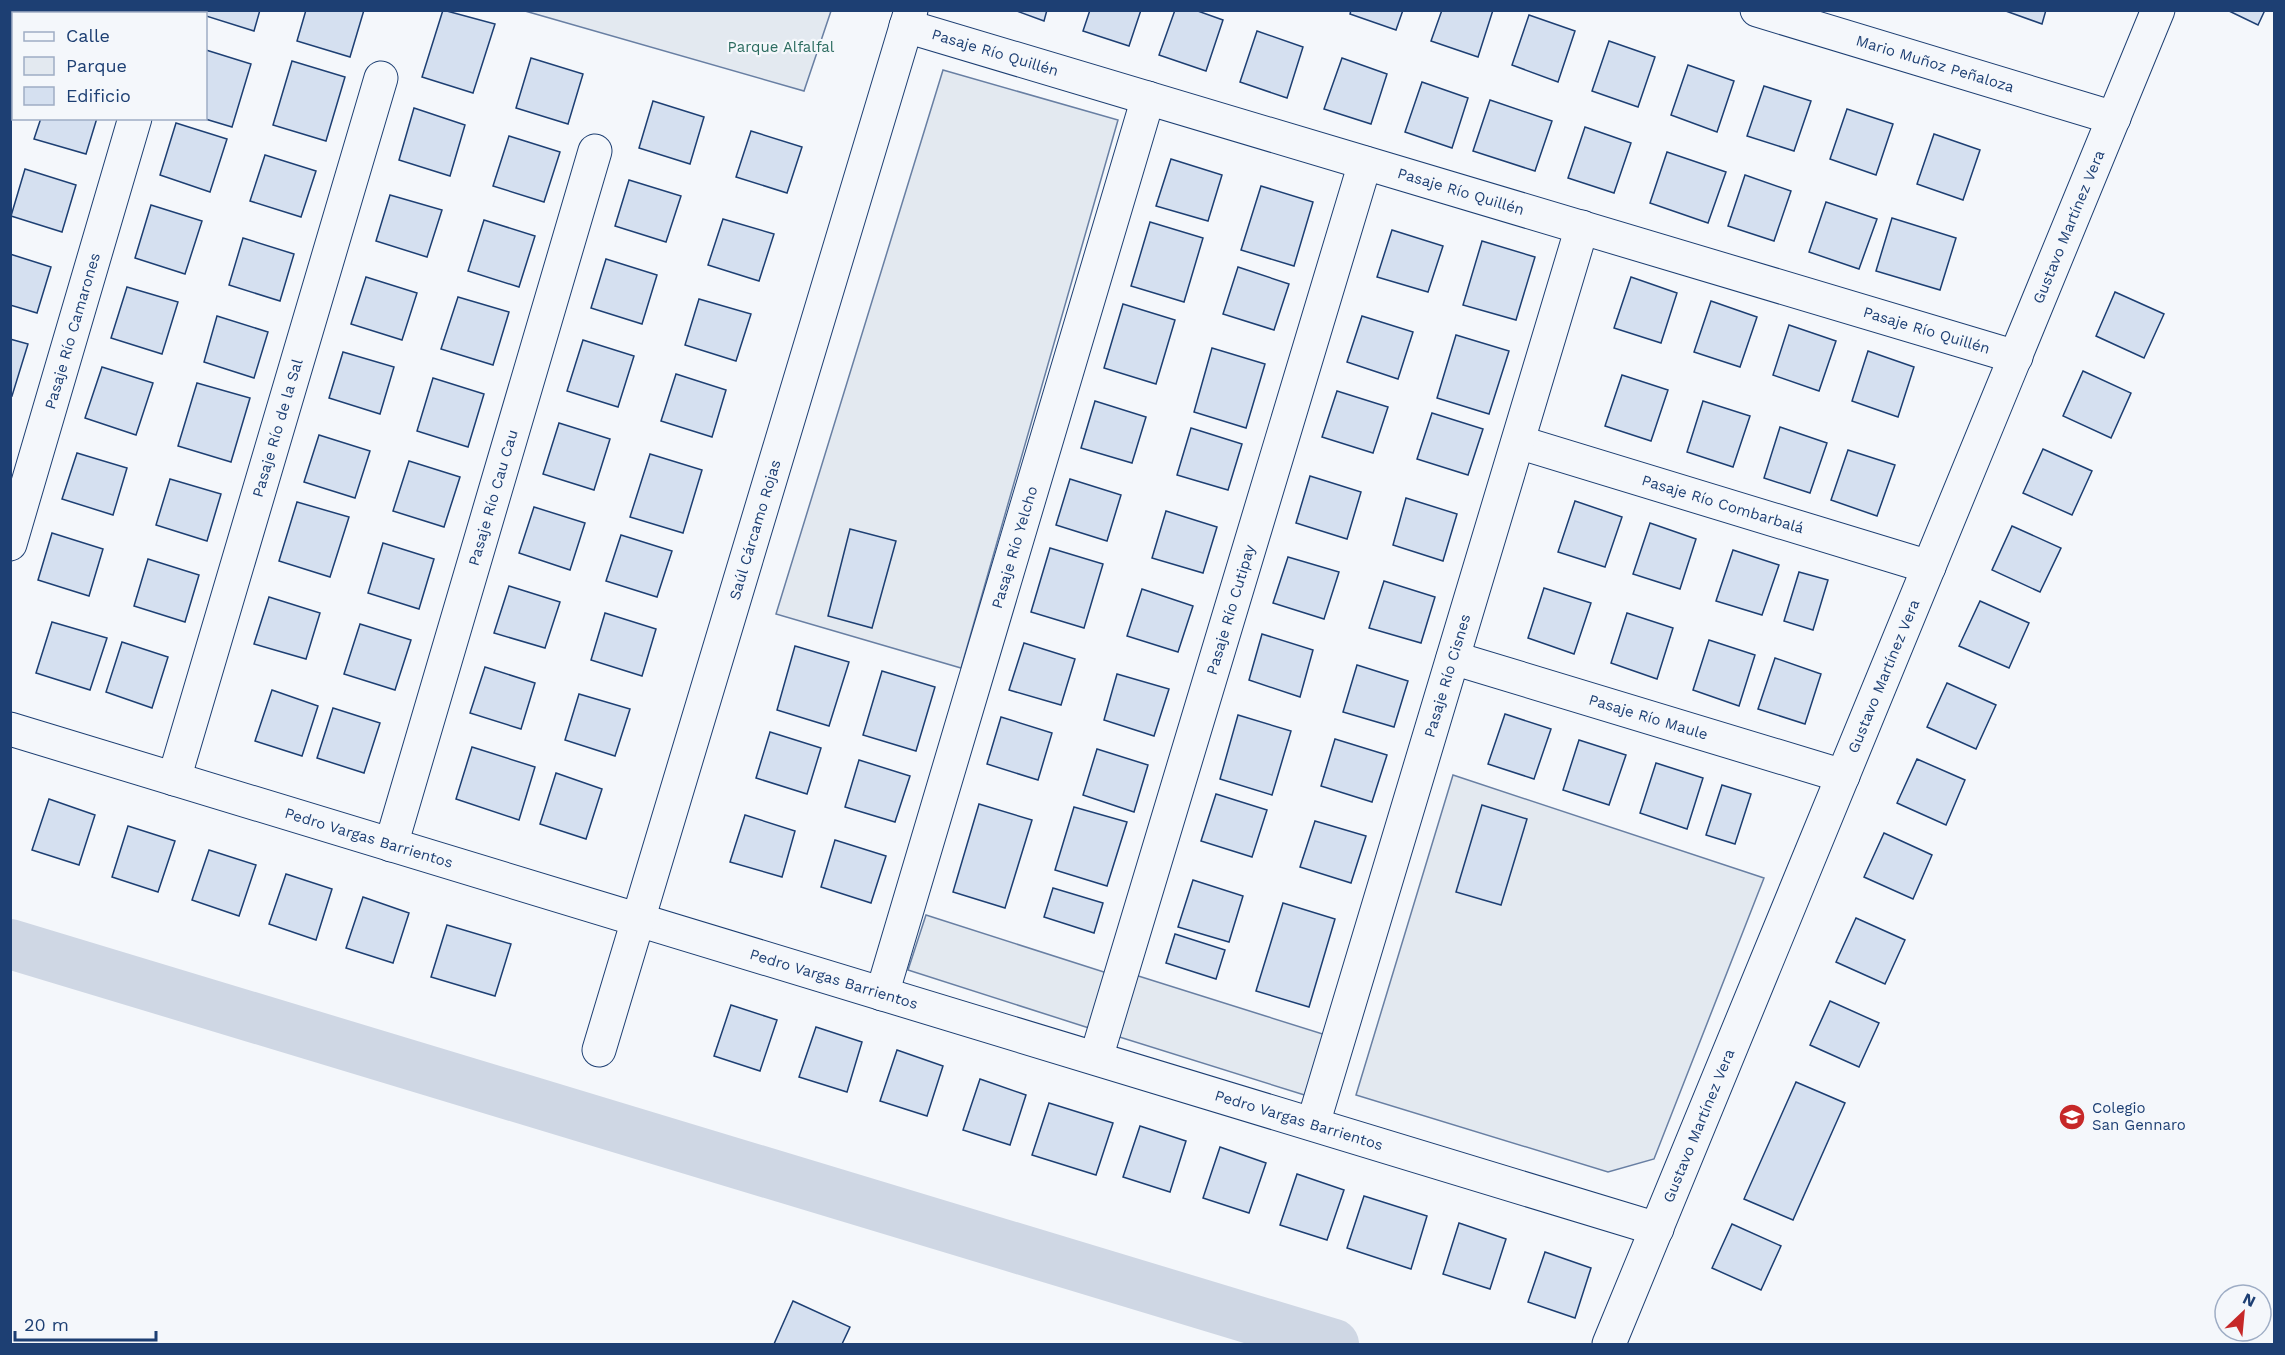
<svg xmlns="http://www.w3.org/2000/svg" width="2285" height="1355" font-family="'Work Sans',sans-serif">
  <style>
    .green { fill: #e3e9f0; stroke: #687fa3; stroke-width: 1.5 }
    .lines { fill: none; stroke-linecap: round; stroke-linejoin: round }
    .canal { stroke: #cfd7e4; stroke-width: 50 }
    .building { fill: #d5e0f0; stroke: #1d3f73; stroke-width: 1.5 }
    .street-casing { stroke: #1d3f73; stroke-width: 35 }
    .street { stroke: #f4f7fb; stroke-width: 33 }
    .labels { text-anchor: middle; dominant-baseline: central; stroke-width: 4.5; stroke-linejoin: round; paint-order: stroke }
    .park-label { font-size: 15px; fill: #2c6c60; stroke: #f4f7fb }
    .street-label { font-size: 15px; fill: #1d3f73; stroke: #f4f7fb }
    .poi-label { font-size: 15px; fill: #1d3f73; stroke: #f4f7fb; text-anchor: start }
  </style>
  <rect width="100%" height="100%" fill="#f4f7fb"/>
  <g class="green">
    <path d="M 525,11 L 831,11 L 804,91 Z"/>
    <path d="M 943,70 L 1118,120 L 961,668 L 776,614 Z"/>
    <path d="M 1453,775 L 1764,878 L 1654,1159 L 1608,1172 L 1356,1095 Z"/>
    <path d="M 926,915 L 1107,973 L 1089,1028 L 908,970 Z"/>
    <path d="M 1132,974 L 1329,1036 L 1311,1097 L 1113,1035 Z"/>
  </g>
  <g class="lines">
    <path class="canal" d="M 10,944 L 1334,1344"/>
  </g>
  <g class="building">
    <path d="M 72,10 L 94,10 L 104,14 L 71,14 Z"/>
    <path d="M 204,10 L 260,10 L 254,31 L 206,16 Z"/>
    <path d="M 306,10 L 364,10 L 350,57 L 297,41 Z"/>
    <path d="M 443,10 L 495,24 L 473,93 L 422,77 Z"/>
    <path d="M 1014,10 L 1047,10 L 1044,21 Z"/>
    <path d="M 1090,10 L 1141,10 L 1129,46 L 1083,31 Z"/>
    <path d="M 1175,10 L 1195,10 L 1223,20 L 1206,71 L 1159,55 Z"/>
    <path d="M 1351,10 L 1403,10 L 1396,30 L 1350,14 Z"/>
    <path d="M 1442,10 L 1493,10 L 1478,57 L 1431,41 Z"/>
    <path d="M 2003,10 L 2046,10 L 2042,24 Z"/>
    <path d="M 2227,10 L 2265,10 L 2258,25 Z"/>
    <path d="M 1529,15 L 1575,31 L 1558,82 L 1512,65 Z"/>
    <path d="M 1257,31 L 1303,47 L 1287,98 L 1240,82 Z"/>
    <path d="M 1609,41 L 1655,57 L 1638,107 L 1592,91 Z"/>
    <path d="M 206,50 L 251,64 L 232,127 L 202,118 L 206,118 Z"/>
    <path d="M 531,58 L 583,74 L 568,124 L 516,108 Z"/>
    <path d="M 1342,58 L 1387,74 L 1371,124 L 1324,109 Z"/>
    <path d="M 292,61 L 345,77 L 326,141 L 273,125 Z"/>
    <path d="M 1688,65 L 1734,81 L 1717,132 L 1671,115 Z"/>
    <path d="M 1422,82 L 1468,98 L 1452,148 L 1405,132 Z"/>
    <path d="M 1764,86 L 1811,101 L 1794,151 L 1747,136 Z"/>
    <path d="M 1490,100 L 1552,121 L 1535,171 L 1473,151 Z"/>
    <path d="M 653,101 L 704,117 L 690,164 L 639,148 Z"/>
    <path d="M 414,108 L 465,125 L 450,176 L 399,160 Z"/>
    <path d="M 1847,109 L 1893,124 L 1876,175 L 1830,159 Z"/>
    <path d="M 41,118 L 97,118 L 86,154 L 34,139 Z"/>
    <path d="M 176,123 L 227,139 L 210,192 L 160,175 Z"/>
    <path d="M 1585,127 L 1631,143 L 1614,193 L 1568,178 Z"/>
    <path d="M 751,131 L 802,147 L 787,193 L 736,177 Z"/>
    <path d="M 1934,134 L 1980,150 L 1963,200 L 1917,184 Z"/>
    <path d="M 509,136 L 560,152 L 544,202 L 493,186 Z"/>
    <path d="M 1667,152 L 1726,172 L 1708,223 L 1650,203 Z"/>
    <path d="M 265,155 L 316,171 L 301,217 L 250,201 Z"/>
    <path d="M 1171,159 L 1222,175 L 1208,221 L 1156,206 Z"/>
    <path d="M 25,169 L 76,185 L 62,232 L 11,216 Z"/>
    <path d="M 1745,175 L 1791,191 L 1774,241 L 1728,226 Z"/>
    <path d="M 629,180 L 681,196 L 666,242 L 615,226 Z"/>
    <path d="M 1261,186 L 1313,202 L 1294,266 L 1241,250 Z"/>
    <path d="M 390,195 L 442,210 L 427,257 L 376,241 Z"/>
    <path d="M 1826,202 L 1877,219 L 1859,269 L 1809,252 Z"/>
    <path d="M 151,205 L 202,221 L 185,274 L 135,258 Z"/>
    <path d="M 1892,218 L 1956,238 L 1940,290 L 1876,271 Z"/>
    <path d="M 723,219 L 774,234 L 759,281 L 708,265 Z"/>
    <path d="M 484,220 L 535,236 L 519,287 L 468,271 Z"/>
    <path d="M 1150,222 L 1203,238 L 1184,302 L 1131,286 Z"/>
    <path d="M 1392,230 L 1443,246 L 1428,292 L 1377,277 Z"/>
    <path d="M 243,238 L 294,254 L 280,301 L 229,285 Z"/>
    <path d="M 1482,241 L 1535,257 L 1516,320 L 1463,305 Z"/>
    <path d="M 10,254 L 51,267 L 37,313 L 10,305 Z"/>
    <path d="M 606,259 L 657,275 L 642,324 L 591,308 Z"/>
    <path d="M 1238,267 L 1289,284 L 1274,330 L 1223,314 Z"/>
    <path d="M 366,277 L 417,293 L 402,340 L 351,324 Z"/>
    <path d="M 1631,277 L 1677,293 L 1661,343 L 1614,328 Z"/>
    <path d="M 127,287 L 178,302 L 162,354 L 111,338 Z"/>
    <path d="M 2115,292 L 2164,314 L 2144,358 L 2096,336 Z"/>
    <path d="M 458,297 L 509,312 L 493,365 L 441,349 Z"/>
    <path d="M 699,299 L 751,314 L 736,361 L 685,345 Z"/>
    <path d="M 1711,301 L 1757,317 L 1740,367 L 1694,352 Z"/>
    <path d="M 1123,304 L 1175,320 L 1156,384 L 1104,368 Z"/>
    <path d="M 217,316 L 268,332 L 254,378 L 204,362 Z"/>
    <path d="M 1362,316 L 1413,332 L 1398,379 L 1347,362 Z"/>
    <path d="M 1789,325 L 1836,341 L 1819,391 L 1773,375 Z"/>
    <path d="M 1456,335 L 1509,351 L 1489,414 L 1437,398 Z"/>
    <path d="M 10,339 L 28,344 L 12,396 L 10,395 Z"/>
    <path d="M 583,340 L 634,356 L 618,407 L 567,391 Z"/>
    <path d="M 1212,348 L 1265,364 L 1246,428 L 1194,412 Z"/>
    <path d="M 1868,351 L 1914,367 L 1898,417 L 1852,401 Z"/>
    <path d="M 343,352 L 394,367 L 380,414 L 329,398 Z"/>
    <path d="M 102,367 L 153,383 L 136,435 L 85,418 Z"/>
    <path d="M 2083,371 L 2131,393 L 2111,438 L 2063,416 Z"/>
    <path d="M 676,374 L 726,390 L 712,437 L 661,421 Z"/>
    <path d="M 1622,375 L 1668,390 L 1651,441 L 1605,426 Z"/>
    <path d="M 433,378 L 484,394 L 468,447 L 417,431 Z"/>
    <path d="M 197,383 L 250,398 L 231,462 L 178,446 Z"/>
    <path d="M 1337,391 L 1388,407 L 1373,453 L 1322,437 Z"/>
    <path d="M 1095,401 L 1146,417 L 1132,463 L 1081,448 Z"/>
    <path d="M 1703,401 L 1750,416 L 1733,467 L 1687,452 Z"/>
    <path d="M 1432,413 L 1483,429 L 1468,475 L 1417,459 Z"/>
    <path d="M 559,423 L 610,439 L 594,490 L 543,474 Z"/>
    <path d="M 1780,427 L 1827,443 L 1810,493 L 1764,478 Z"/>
    <path d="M 1191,428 L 1242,444 L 1228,490 L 1177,475 Z"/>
    <path d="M 319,435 L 370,451 L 355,498 L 304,482 Z"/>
    <path d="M 2043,449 L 2092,471 L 2072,515 L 2023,493 Z"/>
    <path d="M 1848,450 L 1895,465 L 1877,516 L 1831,500 Z"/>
    <path d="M 77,453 L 127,468 L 113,515 L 62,499 Z"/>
    <path d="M 650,454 L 702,470 L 683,533 L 630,517 Z"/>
    <path d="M 409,461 L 460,477 L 444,527 L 393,511 Z"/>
    <path d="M 1310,476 L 1361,492 L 1347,539 L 1296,523 Z"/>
    <path d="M 170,479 L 221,494 L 207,541 L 156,525 Z"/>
    <path d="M 1070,479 L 1121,495 L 1107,541 L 1056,525 Z"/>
    <path d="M 1406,498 L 1457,514 L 1443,561 L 1393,545 Z"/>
    <path d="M 1575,501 L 1622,517 L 1605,567 L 1558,552 Z"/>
    <path d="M 297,502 L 349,517 L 330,577 L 279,561 Z"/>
    <path d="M 534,507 L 585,523 L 570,570 L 519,553 Z"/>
    <path d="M 1166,511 L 1217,527 L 1203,573 L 1152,558 Z"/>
    <path d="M 1650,523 L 1696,539 L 1680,589 L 1633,574 Z"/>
    <path d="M 2012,526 L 2061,548 L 2040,592 L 1992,570 Z"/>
    <path d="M 850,529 L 896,541 L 872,628 L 828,616 Z"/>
    <path d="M 52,533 L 103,549 L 89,596 L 38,580 Z"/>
    <path d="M 621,535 L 672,551 L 657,597 L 606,581 Z"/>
    <path d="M 383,543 L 434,559 L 419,609 L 368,593 Z"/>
    <path d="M 1050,548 L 1103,564 L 1084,628 L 1031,612 Z"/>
    <path d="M 1733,550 L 1779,565 L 1762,615 L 1716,601 Z"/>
    <path d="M 1288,557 L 1339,572 L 1324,619 L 1273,603 Z"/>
    <path d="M 148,559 L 199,575 L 185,622 L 134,606 Z"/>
    <path d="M 1799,572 L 1828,580 L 1813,630 L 1784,621 Z"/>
    <path d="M 1384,581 L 1435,597 L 1421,643 L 1369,628 Z"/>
    <path d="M 509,586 L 560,602 L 545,648 L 494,633 Z"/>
    <path d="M 1544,588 L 1591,603 L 1574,654 L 1528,638 Z"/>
    <path d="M 1142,589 L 1193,606 L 1178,652 L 1127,636 Z"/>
    <path d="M 269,597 L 320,613 L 306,659 L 254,644 Z"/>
    <path d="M 1980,601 L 2029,623 L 2009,668 L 1959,646 Z"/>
    <path d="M 605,613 L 656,629 L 642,676 L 591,660 Z"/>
    <path d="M 1627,613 L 1673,628 L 1657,679 L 1611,663 Z"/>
    <path d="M 52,622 L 107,638 L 90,690 L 36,673 Z"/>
    <path d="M 360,624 L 411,640 L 395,690 L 344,674 Z"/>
    <path d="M 1262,634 L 1313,650 L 1300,697 L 1249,680 Z"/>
    <path d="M 1709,640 L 1755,655 L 1739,706 L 1693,690 Z"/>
    <path d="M 122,642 L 168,657 L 152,708 L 106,692 Z"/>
    <path d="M 1024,643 L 1075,659 L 1061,705 L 1009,690 Z"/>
    <path d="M 795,646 L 849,662 L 829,726 L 777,710 Z"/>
    <path d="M 1775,658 L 1821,674 L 1805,724 L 1758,709 Z"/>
    <path d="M 1357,665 L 1408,681 L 1394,727 L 1343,712 Z"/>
    <path d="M 485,667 L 535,683 L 521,729 L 470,713 Z"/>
    <path d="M 882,671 L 935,687 L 916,751 L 863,735 Z"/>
    <path d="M 1117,674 L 1169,689 L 1154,736 L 1104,720 Z"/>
    <path d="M 1947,683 L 1996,705 L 1976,749 L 1927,727 Z"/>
    <path d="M 272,690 L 318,706 L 302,756 L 255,741 Z"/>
    <path d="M 579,694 L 630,709 L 615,756 L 565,740 Z"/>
    <path d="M 333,708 L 380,723 L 364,773 L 317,758 Z"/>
    <path d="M 1505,714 L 1551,729 L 1534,779 L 1488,764 Z"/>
    <path d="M 1238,715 L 1291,731 L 1272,795 L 1220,779 Z"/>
    <path d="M 1001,717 L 1052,733 L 1038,780 L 987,764 Z"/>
    <path d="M 770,732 L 821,748 L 807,794 L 756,778 Z"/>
    <path d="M 1335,739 L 1387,755 L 1372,802 L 1321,786 Z"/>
    <path d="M 1579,740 L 1626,755 L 1609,805 L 1563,790 Z"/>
    <path d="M 472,747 L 535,767 L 519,820 L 456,799 Z"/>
    <path d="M 1097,749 L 1148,765 L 1134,812 L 1083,795 Z"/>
    <path d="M 1917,759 L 1965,780 L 1946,825 L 1897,803 Z"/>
    <path d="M 859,760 L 910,776 L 895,822 L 845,807 Z"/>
    <path d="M 1656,763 L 1703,778 L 1687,829 L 1640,813 Z"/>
    <path d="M 556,773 L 602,789 L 586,839 L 540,824 Z"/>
    <path d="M 1722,785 L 1751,794 L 1735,844 L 1706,835 Z"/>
    <path d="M 1216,794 L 1267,810 L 1252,857 L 1201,841 Z"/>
    <path d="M 49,799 L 95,815 L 79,865 L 32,850 Z"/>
    <path d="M 979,804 L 1032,820 L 1005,908 L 953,892 Z"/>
    <path d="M 1482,805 L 1527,819 L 1501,905 L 1456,892 Z"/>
    <path d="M 1074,807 L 1127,822 L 1107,886 L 1055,870 Z"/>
    <path d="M 745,815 L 795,831 L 782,877 L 730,862 Z"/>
    <path d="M 1315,821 L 1366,836 L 1351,883 L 1300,867 Z"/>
    <path d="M 128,826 L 175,841 L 158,892 L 112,877 Z"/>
    <path d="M 1884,833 L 1932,855 L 1913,899 L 1864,877 Z"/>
    <path d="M 835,840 L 886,856 L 871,903 L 821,887 Z"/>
    <path d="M 209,850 L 256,865 L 239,916 L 192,900 Z"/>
    <path d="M 286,874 L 332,889 L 316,940 L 269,924 Z"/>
    <path d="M 1193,880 L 1243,896 L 1229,942 L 1178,927 Z"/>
    <path d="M 1053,888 L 1103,903 L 1094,933 L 1044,917 Z"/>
    <path d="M 363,897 L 409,913 L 393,963 L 346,948 Z"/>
    <path d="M 1283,903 L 1335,919 L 1309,1007 L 1256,991 Z"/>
    <path d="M 1856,918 L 1905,940 L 1885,984 L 1836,962 Z"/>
    <path d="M 447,925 L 511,944 L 495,996 L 431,977 Z"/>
    <path d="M 1175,934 L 1225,950 L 1216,979 L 1166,963 Z"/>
    <path d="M 1830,1001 L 1879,1023 L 1859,1067 L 1810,1045 Z"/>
    <path d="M 731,1005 L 777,1020 L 760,1071 L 714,1056 Z"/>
    <path d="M 816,1027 L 862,1042 L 847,1092 L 799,1077 Z"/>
    <path d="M 897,1050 L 943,1066 L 927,1116 L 880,1101 Z"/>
    <path d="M 980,1079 L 1026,1095 L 1010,1145 L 963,1130 Z"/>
    <path d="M 1796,1082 L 1845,1103 L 1793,1220 L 1744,1199 Z"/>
    <path d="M 1049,1103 L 1113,1123 L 1096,1175 L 1032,1155 Z"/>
    <path d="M 1140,1126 L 1186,1141 L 1170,1192 L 1123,1177 Z"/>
    <path d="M 1220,1147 L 1266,1163 L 1249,1213 L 1203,1198 Z"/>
    <path d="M 1297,1174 L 1344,1190 L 1327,1240 L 1280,1225 Z"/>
    <path d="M 1364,1196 L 1427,1216 L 1411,1269 L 1347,1248 Z"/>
    <path d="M 1459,1223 L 1506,1239 L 1490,1289 L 1443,1274 Z"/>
    <path d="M 1732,1224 L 1781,1246 L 1761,1290 L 1712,1268 Z"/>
    <path d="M 1545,1252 L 1591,1268 L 1575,1318 L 1528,1302 Z"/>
    <path d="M 793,1301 L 850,1327 L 842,1344 L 774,1344 Z"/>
  </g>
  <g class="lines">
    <defs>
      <g id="street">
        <path id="s1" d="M 1757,10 L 2114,118"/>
        <path d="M 165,14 L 166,10"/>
        <path id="s2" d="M 906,26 L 2016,357"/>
        <path id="s3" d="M 1518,442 L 1929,567"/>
        <path id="s4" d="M 10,544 L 135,118"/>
        <path id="s5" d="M 1453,658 L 1843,776"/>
        <path id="s6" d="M 10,729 L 1657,1229"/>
        <path id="s7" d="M 174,779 L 381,78"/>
        <path id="s8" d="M 391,845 L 595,151"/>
        <path id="s9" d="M 882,994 L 1148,98"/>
        <path id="s10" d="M 599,1050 L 911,10"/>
        <path id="s11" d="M 1096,1058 L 1365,163"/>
        <path id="s12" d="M 1313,1124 L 1582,227"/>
        <path id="s13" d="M 1609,1344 L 2158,10"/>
      </g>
    </defs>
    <use href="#street" class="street-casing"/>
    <use href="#street" class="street"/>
  </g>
  <defs>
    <symbol id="school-disc" viewBox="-11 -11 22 22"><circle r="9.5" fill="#c62828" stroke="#f4f7fb"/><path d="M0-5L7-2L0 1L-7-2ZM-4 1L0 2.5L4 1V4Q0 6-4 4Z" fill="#fff"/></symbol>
  </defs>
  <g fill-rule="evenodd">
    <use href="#school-disc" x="2057" y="1102" width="30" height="30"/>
  </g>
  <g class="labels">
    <g class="park-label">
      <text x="781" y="47">Parque Alfalfal</text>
    </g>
    <g class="street-label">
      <text stroke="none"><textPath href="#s2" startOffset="93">Pasaje Río Quillén</textPath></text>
      <text stroke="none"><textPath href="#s1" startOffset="186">Mario Muñoz Peñaloza</textPath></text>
      <text stroke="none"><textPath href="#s2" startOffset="579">Pasaje Río Quillén</textPath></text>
      <text stroke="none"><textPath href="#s13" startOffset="1208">Gustavo Martínez Vera</textPath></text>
      <text stroke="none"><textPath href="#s2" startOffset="1065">Pasaje Río Quillén</textPath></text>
      <text stroke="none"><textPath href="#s4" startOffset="222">Pasaje Río Camarones</textPath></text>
      <text stroke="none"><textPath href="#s7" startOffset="366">Pasaje Río de la Sal</textPath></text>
      <text stroke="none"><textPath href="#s8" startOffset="362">Pasaje Río Cau Cau</textPath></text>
      <text stroke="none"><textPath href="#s3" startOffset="214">Pasaje Río Combarbalá</textPath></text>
      <text stroke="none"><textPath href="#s10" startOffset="543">Saúl Cárcamo Rojas</textPath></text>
      <text stroke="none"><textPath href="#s9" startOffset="466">Pasaje Río Yelcho</textPath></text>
      <text stroke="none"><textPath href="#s11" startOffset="468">Pasaje Río Cutipay</textPath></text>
      <text stroke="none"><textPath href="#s12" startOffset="468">Pasaje Río Cisnes</textPath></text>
      <text stroke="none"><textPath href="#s13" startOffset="722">Gustavo Martínez Vera</textPath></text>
      <text stroke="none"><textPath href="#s5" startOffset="204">Pasaje Río Maule</textPath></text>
      <text stroke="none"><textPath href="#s6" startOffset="375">Pedro Vargas Barrientos</textPath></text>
      <text stroke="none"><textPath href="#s6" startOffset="861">Pedro Vargas Barrientos</textPath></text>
      <text stroke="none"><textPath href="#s6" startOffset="1347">Pedro Vargas Barrientos</textPath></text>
      <text stroke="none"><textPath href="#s13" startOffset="236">Gustavo Martínez Vera</textPath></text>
    </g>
    <g class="poi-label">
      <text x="2092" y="1108">Colegio<tspan x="2092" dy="17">San Gennaro</tspan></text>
    </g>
  </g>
  <rect width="2285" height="1355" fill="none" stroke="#1d3f73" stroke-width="24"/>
  <rect x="12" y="12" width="195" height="108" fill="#f4f7fb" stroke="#9eadc5" stroke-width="1.5"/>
  <rect x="24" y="32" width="30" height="9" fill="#f4f7fb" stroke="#9eadc5" stroke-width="1.5"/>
  <text x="66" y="42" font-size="18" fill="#1d3f73">Calle</text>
  <rect x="24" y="57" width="30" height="18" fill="#e3e9f0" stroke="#9eadc5" stroke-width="1.5"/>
  <text x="66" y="72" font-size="18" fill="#1d3f73">Parque</text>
  <rect x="24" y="87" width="30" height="18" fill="#d5e0f0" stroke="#9eadc5" stroke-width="1.5"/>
  <text x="66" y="102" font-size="18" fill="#1d3f73">Edificio</text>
  <g transform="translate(2243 1313) rotate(26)"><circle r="28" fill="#f4f7fb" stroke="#9eadc5" stroke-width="1.5"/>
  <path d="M0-4.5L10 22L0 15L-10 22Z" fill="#c62828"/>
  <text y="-9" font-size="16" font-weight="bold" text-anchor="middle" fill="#1d3f73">N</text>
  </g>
  <path d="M15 1331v9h141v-9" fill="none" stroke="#1d3f73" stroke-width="3"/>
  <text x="24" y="1331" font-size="18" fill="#1d3f73" stroke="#f4f7fb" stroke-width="4.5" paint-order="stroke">20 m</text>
</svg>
